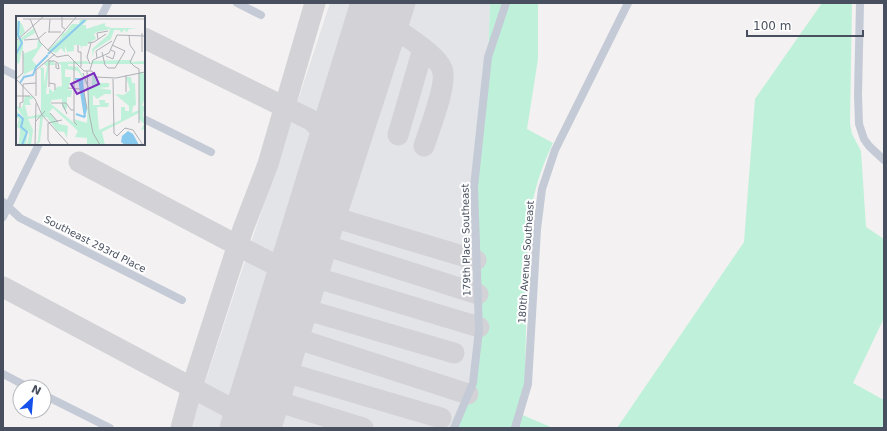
<svg xmlns="http://www.w3.org/2000/svg" width="887" height="431" font-family="'DejaVu Sans',sans-serif">
  <style>
    .airport { fill: #e2e4e8 }
    .green { fill: #bff1da }
    .lines { fill: none; stroke-linecap: round; stroke-linejoin: round }
    .taxiway { stroke: #d3d2d6; stroke-width: 21 }
    .runway { stroke: #d3d2d6; stroke-width: 52 }
    .minor { stroke: #c4cad6; stroke-width: 8 }
    .labels { text-anchor: middle; dominant-baseline: central; stroke-width: 4; stroke-linejoin: round; paint-order: stroke }
    .street-label { font-size: 10px; fill: #48505f; stroke: #fff }
    .inset-river { fill: none; stroke: #8bcaef; stroke-width: 2 }
    .inset-road { fill: none; stroke: #afb1b7; stroke-width: 1 }
    .view { fill: #7b2cbf; fill-opacity: 0.15; stroke: #7b2cbf; stroke-width: 2 }
    .inset-edge { fill: none; stroke: #48505f; stroke-width: 2 }
  </style>
  <rect width="100%" height="100%" fill="#f3f1f1"/>
  <path class="airport" d="M 330,3 L 490,3 L 488,57 L 473,383 L 454,428 L 190,428 Z"/>
  <g class="green">
    <path d="M 490,3 L 538,3 L 538,59 L 527,129 L 553,143 C 540,170 532,197 528,228 L 525,381 L 518,413 L 553,428 L 454,428 L 473,383 L 479,327 L 474,187 L 488,57 Z"/>
    <path d="M 822,3 L 852,3 L 850,123 L 852,134 L 861,151 L 866,227 L 884,239 L 884,318 L 853,383 L 884,400 L 884,428 L 617,428 L 744,242 L 755,99 Z"/>
  </g>
  <g class="lines">
    <g class="taxiway">
      <path d="M 396,29 C 407,37 438,56 442,69 C 448,83 429,130 424,146"/>
      <path d="M 144,38 L 311,120 L 334,142"/>
      <path d="M 398,135 L 423,49"/>
      <path d="M 79,162 L 294,275"/>
      <path d="M 320,189 L 342,196"/>
      <path d="M 336,218 L 476,260"/>
      <path d="M 327,246 L 478,294"/>
      <path d="M 317,278 L 479,327"/>
      <path d="M 3,287 L 249,418"/>
      <path d="M 307,310 L 454,353"/>
      <path d="M 298,339 L 468,394"/>
      <path d="M 288,373 L 441,418"/>
      <path d="M 279,402 L 363,428"/>
      <path d="M 181,428 L 192,387 L 243,229 L 268,164 L 315,3"/>
      <path d="M 271,428 L 332,229 L 405,3"/>
    </g>
    <path class="runway" d="M 246,428 L 377,3"/>
    <g class="minor">
      <path d="M 237,3 L 261,15"/>
      <path d="M 860,3 L 858,95 L 859,124 L 864,139 L 869,146 L 884,160"/>
      <path d="M 101,17 L 108,3"/>
      <path d="M 3,69 L 17,76"/>
      <path d="M 144,119 L 211,152"/>
      <path d="M 3,202 L 20,218 L 182,300"/>
      <path d="M 3,217 L 39,144"/>
      <path d="M 3,374 L 28,387"/>
      <path d="M 44,395 L 110,428"/>
      <path d="M 454,428 L 473,383 L 479,330 L 474,187 L 488,57 L 506,3"/>
      <path d="M 515,428 L 528,384 L 537,229 L 542,189 L 555,150 L 628,3"/>
    </g>
  </g>
  <g class="labels">
    <g class="street-label">
      <text transform="translate(466 240) rotate(-91)">179th Place Southeast</text>
      <text transform="translate(95 244) rotate(27)">Southeast 293rd Place</text>
      <text transform="translate(526 262) rotate(-86)">180th Avenue Southeast</text>
    </g>
  </g>
  <g transform="translate(16 16)">
    <rect width="129" height="129" fill="#f3f1f1"/>
    <path d="M 1,4 L 6,8 L 9,16 L 0,24 ZM 64,4 L 72,4 L 66,9 L 70,9 L 70,13 L 89,7 L 89,10 L 95,12 L 121,12 L 113,13 L 110,17 L 109,13 L 105,17 L 104,14 L 98,14 L 95,23 L 78,34 L 77,41 L 76,33 L 92,19 L 94,13 L 81,16 L 78,18 L 80,23 L 72,27 L 71,30 L 66,30 L 66,33 L 64,29 L 58,29 L 58,35 L 51,36 L 49,29 L 49,37 L 45,32 L 40,37 L 32,34 L 44,23 L 47,16 L 49,17 L 56,8 L 63,8 ZM 18,12 L 19,17 L 7,24 L 7,38 L 6,33 L 3,48 L 0,46 L 0,56 L 0,26 ZM 22,23 L 26,29 L 16,44 L 22,51 L 0,63 L 8,58 L 7,38 L 21,32 ZM 33,44 L 38,46 L 39,49 L 33,49 L 30,78 L 33,78 L 33,72 L 37,76 L 41,71 L 46,70 L 45,49 L 42,46 L 71,45 L 74,48 L 52,48 L 52,50 L 62,51 L 73,72 L 76,71 L 76,56 L 81,67 L 93,67 L 93,71 L 82,72 L 95,74 L 95,78 L 89,78 L 81,83 L 77,79 L 77,89 L 84,89 L 83,84 L 89,84 L 89,87 L 93,87 L 92,91 L 81,91 L 83,114 L 105,104 L 105,91 L 109,91 L 109,95 L 113,95 L 113,90 L 99,78 L 108,79 L 114,74 L 110,61 L 115,61 L 116,67 L 119,67 L 120,89 L 117,90 L 116,97 L 123,94 L 123,56 L 126,56 L 129,60 L 129,81 L 126,90 L 129,90 L 127,98 L 129,107 L 129,113 L 125,114 L 128,108 L 123,103 L 123,97 L 121,98 L 86,116 L 89,129 L 71,129 L 71,122 L 59,121 L 62,115 L 37,92 L 33,96 L 43,108 L 52,110 L 51,122 L 48,116 L 41,115 L 31,101 L 27,101 L 24,126 L 19,129 L 22,125 L 24,102 L 20,102 L 12,103 L 17,114 L 15,129 L 11,129 L 13,119 L 12,114 L 10,129 L 0,129 L 3,127 L 4,113 L 1,111 L 3,103 L 0,101 L 0,94 L 8,103 L 0,90 L 6,92 L 9,80 L 17,80 L 18,82 L 13,84 L 15,89 L 9,89 L 12,101 L 25,98 L 25,54 L 23,51 L 28,52 L 28,69 L 31,50 L 27,48 ZM 49,53 L 62,55 L 72,71 L 71,107 L 58,103 L 58,107 L 34,87 L 36,84 L 46,83 L 46,91 L 49,94 L 51,92 L 51,81 L 55,81 L 56,74 L 52,74 L 55,61 L 49,61 ZM 109,44 L 116,44 L 115,46 L 129,45 L 129,48 L 74,48 L 76,45 Z" fill="#bff1da" fill-rule="evenodd"/>
    <path d="M 112,115 L 117,118 L 123,129 L 109,129 L 105,126 L 106,120 Z" fill="#8bcaef"/>
    <path class="inset-river" d="M 0,38 L 6,27 L 2,19 L 3,5M 32,38 L 69,4M 59,63 L 66,63 L 67,75M 63,63 L 69,101M 65,63 L 70,94M 4,67 L 8,61 L 17,59 L 20,51 L 32,39M 60,98 L 68,101 L 70,93M 0,100 L 3,99 L 7,103 L 5,111 L 11,116 L 6,129"/>
    <path class="inset-road" d="M 46,0 L 46,11 L 49,13M 7,3 L 129,3M 14,3 L 24,26 L 32,34 L 41,41 L 52,39 L 68,55 L 76,55 L 79,61 L 100,62 L 129,56M 32,16 L 45,16M 33,16 L 34,3M 126,17 L 126,36M 113,19 L 114,29 L 119,36 L 114,46 L 118,50M 82,23 L 81,17 L 92,15M 8,24 L 22,23 L 30,16M 0,25 L 28,0M 72,27 L 78,26 L 90,18M 62,29 L 62,36 L 65,36 L 65,51M 96,29 L 109,35M 32,34 L 61,0M 86,36 L 89,49M 90,40 L 97,43 L 99,36 L 95,34M 81,42 L 80,35 L 96,25M 33,45 L 38,45 L 42,47 L 43,53 L 40,52 L 40,47M 58,45 L 58,106 L 61,109M 74,48 L 71,41 L 75,27M 89,49 L 92,52 L 99,52 L 109,35M 118,50 L 123,53 L 123,107M 74,54 L 77,44 L 93,37 L 101,19 L 129,20M 71,55 L 73,97 L 77,117 L 84,129M 67,57 L 72,71 L 68,76 L 71,93M 110,59 L 110,76M 0,63 L 19,83 L 26,99 L 53,129M 0,63 L 7,57 L 7,35M 97,63 L 98,117 L 101,120M 33,67 L 39,68 L 39,74M 7,68 L 20,67M 33,71 L 33,44M 52,72 L 64,73M 20,80 L 20,54 L 39,38M 0,82 L 0,80 L 14,80M 35,87 L 50,87 L 55,94 L 58,94M 46,87 L 51,98M 4,92 L 4,87 L 7,86 L 7,68M 34,97 L 42,106M 20,105 L 29,95M 101,120 L 109,112 L 117,114 L 127,129M 19,129 L 20,87M 35,129 L 32,124 L 32,107 L 46,104"/>
    <path class="view" d="M 78,57 L 83,68 L 61,78 L 55,68 Z"/>
    <rect width="129" height="129" class="inset-edge"/>
  </g>
  <rect width="887" height="431" fill="none" stroke="#48505f" stroke-width="8"/>
  <g transform="translate(32 399) rotate(26)"><circle r="19" fill="#ffffff" stroke="#b6b9bf"/>
  <path d="M0-3L7 15L0 10L-7 15Z" fill="#1450e9"/>
  <text y="-6" font-size="11" font-weight="bold" text-anchor="middle" fill="#48505f">N</text>
  </g>
  <path d="M747 30v6h116v-6" fill="none" stroke="#48505f" stroke-width="2"/>
  <text x="753" y="30" font-size="12" fill="#48505f" stroke="#ffffff" stroke-width="3" paint-order="stroke">100 m</text>
</svg>
